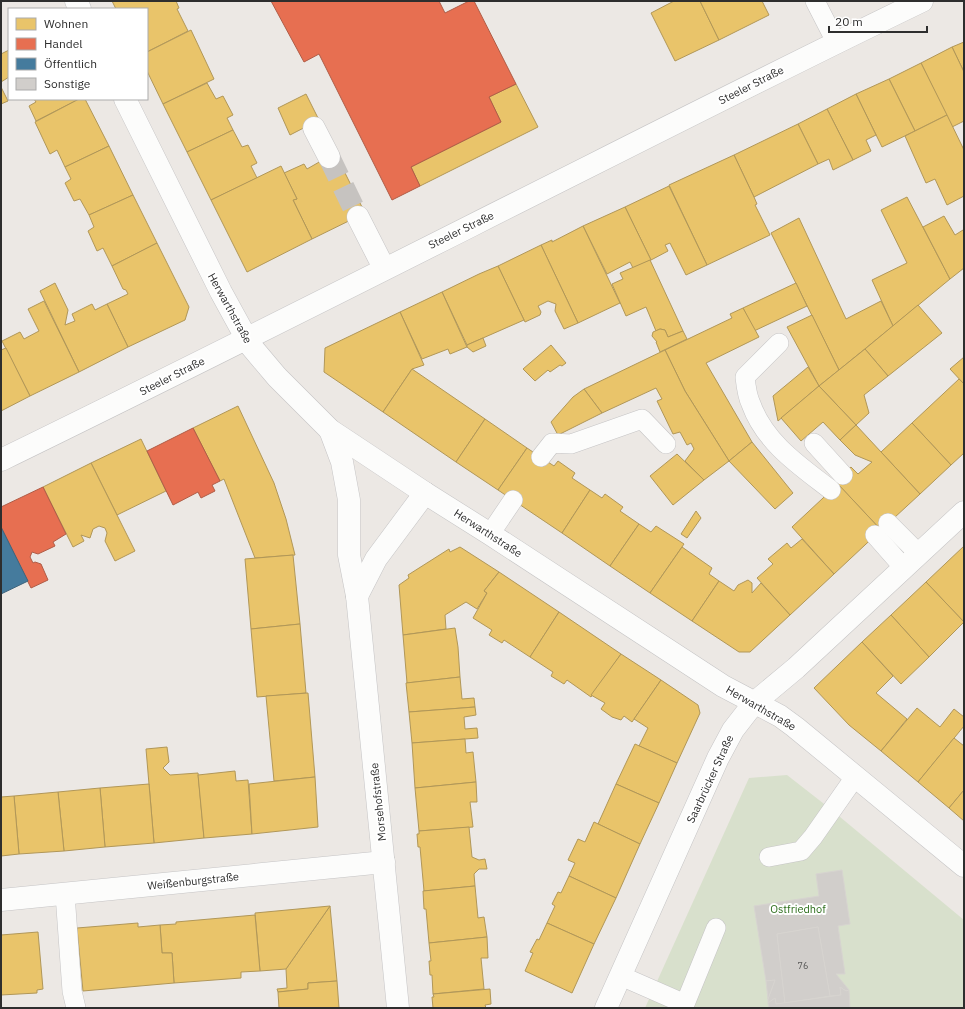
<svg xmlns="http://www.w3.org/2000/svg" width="965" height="1009" font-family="'IBM Plex Sans',sans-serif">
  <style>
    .cemetery { fill: #d8e0cc }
    .homes { fill: #e9c46a; stroke: #b19758 }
    .shops { fill: #e76f51; stroke: #b05c46 }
    .public { fill: #457b9d; stroke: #3e647c }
    .building { fill: #d1cecb; stroke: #d7d4d0 }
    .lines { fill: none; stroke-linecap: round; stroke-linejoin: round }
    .minor-tunnel { stroke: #c6c3c0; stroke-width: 22; stroke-dasharray: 22 11; stroke-linecap: butt }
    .service-casing { stroke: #c5c4c5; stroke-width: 20 }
    .minor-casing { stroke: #c5c4c5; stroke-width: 23 }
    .secondary-casing { stroke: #c5c4c5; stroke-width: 23 }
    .service { stroke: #fcfcfb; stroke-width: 19 }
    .minor { stroke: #fcfcfb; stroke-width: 22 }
    .secondary { stroke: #fcfcfb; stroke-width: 22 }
    .labels { text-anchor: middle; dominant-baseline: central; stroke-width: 4; stroke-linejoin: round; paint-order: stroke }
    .number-label { font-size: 9px; fill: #585857 }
    .street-label { font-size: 11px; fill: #2e2e2e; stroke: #fff }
    .park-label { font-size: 11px; fill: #2c6e1b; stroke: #fff }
  </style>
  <rect width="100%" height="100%" fill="#ece8e4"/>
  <path class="cemetery" d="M 787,775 L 828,807 L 964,920 L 964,1008 L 645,1008 L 749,778 Z"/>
  <g class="homes">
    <path d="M 112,1 L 176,1 L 179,8 L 177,9 L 188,31 L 147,52 L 147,9 L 116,9 Z"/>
    <path d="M 674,1 L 700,1 L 719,40 L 675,61 L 651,13 Z"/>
    <path d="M 700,1 L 762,1 L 769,15 L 719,40 Z"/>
    <path d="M 191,30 L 214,79 L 163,104 L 147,71 L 147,52 Z"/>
    <path d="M 964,42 L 964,72 L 952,47 Z"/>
    <path d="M 952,47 L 964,72 L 964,121 L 952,127 L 921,63 Z"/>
    <path d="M 9,50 L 9,77 L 1,82 L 1,54 Z"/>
    <path d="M 921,63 L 947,115 L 915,131 L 889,79 Z"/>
    <path d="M 889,79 L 915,131 L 882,147 L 856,94 Z"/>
    <path d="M 207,83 L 216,99 L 223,96 L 233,115 L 227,118 L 233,130 L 187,152 L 163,104 Z"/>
    <path d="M 516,84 L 538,127 L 420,186 L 411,167 L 501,122 L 489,97 Z"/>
    <path d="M 1,87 L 8,101 L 1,104 Z"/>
    <path d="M 306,94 L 319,120 L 290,135 L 278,108 Z"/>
    <path d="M 856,94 L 876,135 L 866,140 L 871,151 L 853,160 L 827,109 Z"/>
    <path d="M 34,99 L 79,99 L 36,121 L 29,106 L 36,102 Z"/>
    <path d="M 79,99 L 85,99 L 109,146 L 65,167 L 57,150 L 50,154 L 35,122 Z"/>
    <path d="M 827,109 L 853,160 L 833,170 L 829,159 L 818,164 L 798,124 Z"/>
    <path d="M 947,115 L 964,150 L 964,196 L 947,205 L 935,179 L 926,183 L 905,136 Z"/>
    <path d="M 798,124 L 818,164 L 754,197 L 734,155 Z"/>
    <path d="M 233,130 L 242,147 L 248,145 L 257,163 L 251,166 L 257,178 L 211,200 L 187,152 Z"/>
    <path d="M 109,146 L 133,195 L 89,215 L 80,199 L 74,201 L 65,183 L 71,179 L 65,167 Z"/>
    <path d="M 335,153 L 365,213 L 312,239 L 293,200 L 297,199 L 284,173 L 304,164 L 307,169 Z"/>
    <path d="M 734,155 L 754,197 L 757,204 L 755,205 L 770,235 L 707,265 L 669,185 Z"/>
    <path d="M 281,166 L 297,199 L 293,200 L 312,239 L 247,272 L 211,200 Z"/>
    <path d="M 669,186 L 707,265 L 686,275 L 670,243 L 665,245 L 668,251 L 651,260 L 625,207 Z"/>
    <path d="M 133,195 L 157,243 L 112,266 L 103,248 L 97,251 L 88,231 L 94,227 L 89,215 Z"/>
    <path d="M 907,197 L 950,279 L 893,326 L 872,280 L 907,263 L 881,210 Z"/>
    <path d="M 625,207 L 651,260 L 633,268 L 630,262 L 607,274 L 583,226 Z"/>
    <path d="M 944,216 L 955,235 L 963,230 L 964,233 L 964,268 L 950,279 L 923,227 Z"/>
    <path d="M 799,218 L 846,319 L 881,301 L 893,326 L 839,370 L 771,233 Z"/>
    <path d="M 583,226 L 620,303 L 578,323 L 541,245 L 552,240 L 552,242 Z"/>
    <path d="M 157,243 L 189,307 L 185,320 L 128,347 L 107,304 L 128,294 L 126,290 L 123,289 L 112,266 Z"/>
    <path d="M 541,245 L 578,323 L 564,329 L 555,311 L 556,304 L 548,301 L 538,306 L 541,312 L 540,315 L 525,322 L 498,266 Z"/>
    <path d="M 650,260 L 683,331 L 668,337 L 665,330 L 660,329 L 656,331 L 646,307 L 626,316 L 612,284 L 623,279 L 620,273 Z"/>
    <path d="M 498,266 L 524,320 L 467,345 L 442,292 L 479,274 Z"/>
    <path d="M 55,283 L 68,310 L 65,325 L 75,321 L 72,314 L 92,304 L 95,310 L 107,304 L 128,347 L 79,372 L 40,291 Z"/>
    <path d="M 796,283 L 807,306 L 754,331 L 743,308 Z"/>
    <path d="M 442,292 L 467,347 L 450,354 L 448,349 L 422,359 L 400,312 Z"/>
    <path d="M 44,301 L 79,372 L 30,396 L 2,341 L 20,332 L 24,339 L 39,331 L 28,309 Z"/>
    <path d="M 918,305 L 942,333 L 888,376 L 865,349 Z"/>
    <path d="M 743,308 L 759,337 L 706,363 L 752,442 L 729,461 L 685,391 L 665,350 L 732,318 L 730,314 Z"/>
    <path d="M 400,312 L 424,365 L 412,369 L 383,412 L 324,372 L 325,348 Z"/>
    <path d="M 812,315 L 839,370 L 819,386 L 787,327 Z"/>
    <path d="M 660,329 L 665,330 L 668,337 L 683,331 L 687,339 L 660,352 L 656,342 L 657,342 L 652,336 L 653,332 Z"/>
    <path d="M 483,338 L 486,346 L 473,352 L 467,347 L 467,345 Z"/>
    <path d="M 551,345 L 566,363 L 562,366 L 560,365 L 550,372 L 548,370 L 535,381 L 523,369 Z"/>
    <path d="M 6,348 L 30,396 L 1,411 L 1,350 Z"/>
    <path d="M 865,349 L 888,376 L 864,395 L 869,413 L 856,425 L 819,386 Z"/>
    <path d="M 665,350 L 685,391 L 729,461 L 704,480 L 685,461 L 694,449 L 691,443 L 687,445 L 680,432 L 673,434 L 657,401 L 662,399 L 656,388 L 602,413 L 584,389 Z"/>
    <path d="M 964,357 L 964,384 L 950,369 Z"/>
    <path d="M 808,367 L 819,386 L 778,421 L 773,396 Z"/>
    <path d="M 412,369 L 485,419 L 456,462 L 383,412 Z"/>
    <path d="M 959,379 L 964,384 L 964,453 L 951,465 L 912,423 Z"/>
    <path d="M 819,386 L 856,425 L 840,440 L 823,422 L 801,441 L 781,418 Z"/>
    <path d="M 584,389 L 602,413 L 558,435 L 551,422 L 573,397 Z"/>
    <path d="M 238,406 L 274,483 L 286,519 L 295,555 L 255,558 L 224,479 L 220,481 L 193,428 Z"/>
    <path d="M 485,419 L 527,448 L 498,490 L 456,462 Z"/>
    <path d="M 912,423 L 951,465 L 920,494 L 881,452 Z"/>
    <path d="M 856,425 L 920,494 L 881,530 L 835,481 L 851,467 L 858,474 L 872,462 L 855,455 L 840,440 Z"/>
    <path d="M 141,439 L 166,491 L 117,515 L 91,463 Z"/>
    <path d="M 752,442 L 793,493 L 775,509 L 729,461 Z"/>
    <path d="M 527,448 L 554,466 L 558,461 L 575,473 L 572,478 L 590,490 L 562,533 L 498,490 Z"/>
    <path d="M 677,454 L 704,480 L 673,505 L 650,476 Z"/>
    <path d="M 91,463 L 135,551 L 115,561 L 105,541 L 107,533 L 105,528 L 99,526 L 93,529 L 90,538 L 81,535 L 84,541 L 73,547 L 43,487 Z"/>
    <path d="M 838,484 L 881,530 L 834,574 L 792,527 Z"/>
    <path d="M 590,490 L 602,498 L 605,494 L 623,507 L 620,511 L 639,524 L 610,566 L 562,533 Z"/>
    <path d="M 696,511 L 701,518 L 687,538 L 681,534 Z"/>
    <path d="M 639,524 L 651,532 L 656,526 L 684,544 L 650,593 L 610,566 Z"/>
    <path d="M 802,539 L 834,574 L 790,615 L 757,578 L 773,564 L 768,559 L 787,543 L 791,548 Z"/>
    <path d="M 964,546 L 964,620 L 963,621 L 926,582 Z"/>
    <path d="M 460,547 L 499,572 L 484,591 L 487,593 L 477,609 L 466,602 L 445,615 L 446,629 L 403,635 L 399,585 L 409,578 L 408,575 L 449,549 L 450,552 Z"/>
    <path d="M 682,547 L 712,568 L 709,574 L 719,581 L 692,621 L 650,593 Z"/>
    <path d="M 293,555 L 300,624 L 251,629 L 245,559 Z"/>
    <path d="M 499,572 L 559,612 L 530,657 L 504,640 L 502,643 L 489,635 L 492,630 L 473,618 L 487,593 L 484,591 Z"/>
    <path d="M 748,580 L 752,583 L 752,593 L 761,583 L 790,615 L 750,652 L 739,652 L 692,621 L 719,581 L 734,591 L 738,585 Z"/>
    <path d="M 926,582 L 964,622 L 929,657 L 891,615 Z"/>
    <path d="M 559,612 L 621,654 L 591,697 L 567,680 L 564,684 L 551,676 L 553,672 L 530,657 Z"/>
    <path d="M 891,615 L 929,657 L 901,684 L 862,642 Z"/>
    <path d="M 300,624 L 306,693 L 257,697 L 251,629 Z"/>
    <path d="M 455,628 L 458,647 L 460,677 L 407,683 L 403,635 Z"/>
    <path d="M 862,642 L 893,676 L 876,693 L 907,719 L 881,751 L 849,725 L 814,688 Z"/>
    <path d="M 621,654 L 661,680 L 632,722 L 624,716 L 621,720 L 612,717 L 601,709 L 605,703 L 591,695 Z"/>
    <path d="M 460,677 L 462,699 L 474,698 L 475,707 L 409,712 L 406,683 Z"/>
    <path d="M 661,680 L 698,705 L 700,713 L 677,763 L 639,746 L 648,728 L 634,719 Z"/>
    <path d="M 308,693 L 315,777 L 274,781 L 266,696 Z"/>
    <path d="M 475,707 L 476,715 L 464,717 L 465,729 L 477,728 L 478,738 L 412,743 L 409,712 Z"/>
    <path d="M 917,708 L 940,727 L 954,709 L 964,717 L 964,726 L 918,782 L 881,751 Z"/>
    <path d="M 954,738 L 964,746 L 964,790 L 949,808 L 918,782 Z"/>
    <path d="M 465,739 L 466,753 L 473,752 L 476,782 L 415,788 L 412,743 Z"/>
    <path d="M 635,744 L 677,763 L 659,803 L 616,784 Z"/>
    <path d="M 167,747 L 169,762 L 163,768 L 170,775 L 198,773 L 204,838 L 154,843 L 146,749 Z"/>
    <path d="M 235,771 L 236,781 L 248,780 L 252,834 L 204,838 L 198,775 Z"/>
    <path d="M 315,777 L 318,827 L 252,834 L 249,784 Z"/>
    <path d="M 476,782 L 477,802 L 470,802 L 473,827 L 419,831 L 415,788 Z"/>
    <path d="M 149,784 L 154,843 L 105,847 L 100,788 Z"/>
    <path d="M 616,784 L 659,803 L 640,844 L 598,824 Z"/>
    <path d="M 100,788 L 105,847 L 64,851 L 58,792 Z"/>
    <path d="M 964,790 L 964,821 L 949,808 Z"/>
    <path d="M 58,792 L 64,851 L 19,854 L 14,796 Z"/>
    <path d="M 14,796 L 19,854 L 1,856 L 1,797 Z"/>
    <path d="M 594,822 L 640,844 L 616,898 L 569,876 L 575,863 L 568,860 L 578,839 L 585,842 Z"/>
    <path d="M 469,827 L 472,857 L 479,860 L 485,859 L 487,869 L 479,869 L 474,874 L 475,886 L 424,891 L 420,847 L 418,847 L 417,834 L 419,834 L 419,831 Z"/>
    <path d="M 569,876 L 616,898 L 594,944 L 547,923 L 555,906 L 552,904 L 558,892 L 561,893 Z"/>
    <path d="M 475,886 L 478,918 L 484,917 L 487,937 L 429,943 L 426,909 L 424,909 L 423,891 Z"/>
    <path d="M 330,906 L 337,981 L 308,983 L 308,989 L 278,992 L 277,989 L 287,988 L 286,969 Z"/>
    <path d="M 330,906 L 286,969 L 260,971 L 255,913 Z"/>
    <path d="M 255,915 L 260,971 L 241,972 L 241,978 L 174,983 L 172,953 L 162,953 L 160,925 L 176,924 L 176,922 Z"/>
    <path d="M 138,923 L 138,927 L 160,925 L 162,953 L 172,953 L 174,983 L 83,991 L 77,928 Z"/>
    <path d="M 547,923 L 594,944 L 572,993 L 525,971 L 533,953 L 530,952 L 537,939 L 539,940 Z"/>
    <path d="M 38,932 L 43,989 L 37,990 L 37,993 L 1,995 L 1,935 Z"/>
    <path d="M 487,937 L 488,958 L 481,958 L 484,989 L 433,994 L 432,975 L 430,975 L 429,961 L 431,961 L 429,943 Z"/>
    <path d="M 337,981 L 339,1008 L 279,1008 L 278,992 L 308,989 L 308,983 Z"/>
    <path d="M 490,989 L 491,1004 L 485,1005 L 486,1008 L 433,1008 L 432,997 L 434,997 L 433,994 Z"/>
  </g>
  <g class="shops">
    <path d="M 271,1 L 439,1 L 445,13 L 469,1 L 474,1 L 516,84 L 489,97 L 501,122 L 411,167 L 420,186 L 392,200 L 319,54 L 304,62 Z"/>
    <path d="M 193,428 L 220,481 L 212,485 L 215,491 L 201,498 L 198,492 L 173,505 L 147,451 Z"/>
    <path d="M 43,487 L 66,534 L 53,542 L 55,546 L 38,554 L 32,552 L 30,557 L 33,563 L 35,562 L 41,564 L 48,580 L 31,588 L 1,527 L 1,507 Z"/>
  </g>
  <path class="public" d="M 1,527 L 28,581 L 1,594 Z"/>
  <g class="building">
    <path d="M 842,870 L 850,924 L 838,926 L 845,974 L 836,974 L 849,990 L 846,991 L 840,987 L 841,995 L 830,996 L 818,927 L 777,934 L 785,1003 L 776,1004 L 775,998 L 768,1003 L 768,999 L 775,980 L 766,981 L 754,906 L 819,896 L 816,874 Z"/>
    <path d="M 818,927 L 830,996 L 785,1003 L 777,934 Z"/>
    <path d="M 775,980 L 768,999 L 766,981 Z"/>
    <path d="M 840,987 L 846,991 L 849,990 L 850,1008 L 769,1008 L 768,1003 L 775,998 L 776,1004 L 841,995 Z"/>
  </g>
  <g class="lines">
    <path class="minor-tunnel" d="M 329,157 L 358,217"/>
    <defs>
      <g id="service">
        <path d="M 815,1 L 836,42"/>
        <path d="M 779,343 L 745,377 C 746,386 747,396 751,404 C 765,443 800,466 831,490"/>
        <path d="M 814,443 L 843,475"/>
        <path d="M 541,457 L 552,443 L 571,444 L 642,419 L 666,444"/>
        <path d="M 888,523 L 919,554"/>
        <path d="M 490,534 L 513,500"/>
        <path d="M 875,535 L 904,568"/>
        <path d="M 769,857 L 801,851 L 813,837 L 855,777"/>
        <path d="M 65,894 L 72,991 L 76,1008"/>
        <path d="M 621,976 L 685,1004 L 716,928"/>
      </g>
      <g id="minor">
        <path d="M 76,1 L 80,9"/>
        <path d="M 125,99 L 221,292 L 250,345 L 277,377 L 330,430 L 425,493 L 490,534 L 723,686 L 780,716 L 795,727 L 964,866"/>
        <path d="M 314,128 L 329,157"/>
        <path d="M 358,217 L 384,268"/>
        <path d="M 330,430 L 342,462 L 349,500 L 349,555 L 357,596 L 398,1008"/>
        <path d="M 357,596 L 376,559 L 425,493"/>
        <path d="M 1,900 L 384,862"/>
        <path d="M 606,1008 L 718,758 L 733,730 L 754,703 L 796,668 L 964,512"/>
      </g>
      <path id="secondary" d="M 1,460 C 198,364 393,265 588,167 C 699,111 810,55 922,1"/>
    </defs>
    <use href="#service" class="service-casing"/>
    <use href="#minor" class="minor-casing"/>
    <use href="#secondary" class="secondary-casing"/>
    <use href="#service" class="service"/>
    <use href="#minor" class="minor"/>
    <use href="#secondary" class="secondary"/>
  </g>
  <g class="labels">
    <g class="number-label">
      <text x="803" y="965">76</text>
    </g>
    <g class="street-label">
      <text transform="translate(751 85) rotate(-27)">Steeler Straße</text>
      <text transform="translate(461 230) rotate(-26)">Steeler Straße</text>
      <text transform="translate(230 308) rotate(61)">Herwarthstraße</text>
      <text transform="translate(172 376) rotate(-27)">Steeler Straße</text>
      <text transform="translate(488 533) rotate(33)">Herwarthstraße</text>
      <text transform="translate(761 708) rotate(30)">Herwarthstraße</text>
      <text transform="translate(710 779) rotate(-65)">Saarbrücker Straße</text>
      <text transform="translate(378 802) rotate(-96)">Morsehofstraße</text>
      <text transform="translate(193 881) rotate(-6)">Weißenburgstraße</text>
    </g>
    <g class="park-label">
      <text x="798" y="909">Ostfriedhof</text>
    </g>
  </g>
  <rect width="965" height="1009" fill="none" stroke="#2e2e2e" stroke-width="4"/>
  <rect x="8" y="8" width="140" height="92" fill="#ffffff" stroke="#ababab"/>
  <rect x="16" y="18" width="20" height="12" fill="#e9c46a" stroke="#ababab"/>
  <text x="44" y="28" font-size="12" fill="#2e2e2e">Wohnen</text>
  <rect x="16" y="38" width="20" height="12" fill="#e76f51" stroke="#ababab"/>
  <text x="44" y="48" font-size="12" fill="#2e2e2e">Handel</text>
  <rect x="16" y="58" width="20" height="12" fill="#457b9d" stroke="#ababab"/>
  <text x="44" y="68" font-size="12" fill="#2e2e2e">Öffentlich</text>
  <rect x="16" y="78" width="20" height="12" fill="#d1cecb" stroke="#ababab"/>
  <text x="44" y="88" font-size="12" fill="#2e2e2e">Sonstige</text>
  <path d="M829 26v6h98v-6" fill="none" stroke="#2e2e2e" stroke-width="2"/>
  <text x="835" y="26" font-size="12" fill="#2e2e2e" stroke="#ffffff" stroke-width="3" paint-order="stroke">20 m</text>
</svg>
